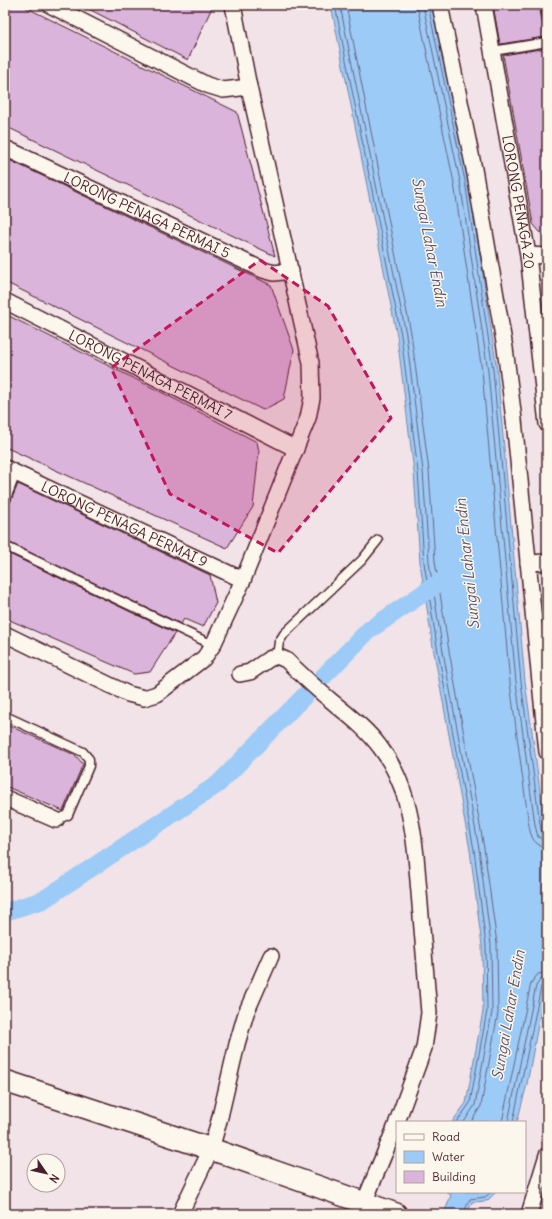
<svg xmlns="http://www.w3.org/2000/svg" width="552" height="1219" font-family="Delius,sans-serif">
  <style>
    .water { fill: #9ccbf7; stroke: #7b86a5 }
    .lines { fill: none; stroke-linecap: round; stroke-linejoin: round }
    .shore { stroke: #6b647d; stroke-width: 1 }
    .canal { stroke: #9ccbf7; stroke-width: 18 }
    .building { fill: #dbb4db; stroke: #4a1f2b }
    .lane-casing { stroke: #4a1f2b; stroke-width: 11 }
    .street-casing { stroke: #4a1f2b; stroke-width: 18 }
    .secondary-casing { stroke: #4a1f2b; stroke-width: 24 }
    .lane { stroke: #fbf7ec; stroke-width: 8 }
    .street { stroke: #fbf7ec; stroke-width: 15 }
    .secondary { stroke: #fbf7ec; stroke-width: 21 }
    .marked { fill: #c2185b; fill-opacity: 0.2; stroke: #c2185b; stroke-width: 3; stroke-dasharray: 8 5; stroke-linejoin: round }
    .labels { text-anchor: middle; dominant-baseline: central; stroke-width: 3; stroke-linejoin: round; paint-order: stroke }
    .street-label { font-size: 14px; fill: #4a1f2b; stroke: #fbf7ec }
    .water-label { font-size: 15px; font-style: italic; fill: #635368; stroke: #fbf7ec }
  </style>
  <rect width="100%" height="100%" fill="#f1e3e7"/>
  <filter id="ink" filterUnits="userSpaceOnUse"><feTurbulence type="fractalNoise" baseFrequency=".025" numOctaves="2"/><feDisplacementMap in="SourceGraphic" scale="8" xChannelSelector="R" yChannelSelector="G"/><feConvolveMatrix kernelMatrix="1 2 1 2 8 2 1 2 1" color-interpolation-filters="sRGB"/></filter>
  <g filter="url(#ink)">
    <g class="water">
      <path d="M 331,5 L 432,5 L 469,180 L 497,370 L 525,681 L 547,841 L 547,977 L 527,1084 L 517,1122 L 452,1122 L 466,1103 L 483,1011 L 482,946 L 470,850 L 433,647 L 420,563 L 414,472 L 397,336 Z"/>
      <path d="M 446,1192 L 496,1192 L 487,1201 L 472,1202 L 467,1214 L 444,1214 L 451,1195 Z"/>
    </g>
    <g class="lines">
      <g class="shore">
        <path d="M 335,5 L 401,335 L 418,472 L 424,562 L 437,646 L 474,850 L 486,945 L 487,1011 L 470,1103 L 457,1122"/>
        <path d="M 340,5 L 406,334 L 423,471 L 429,562 L 442,646 L 479,849 L 491,945 L 492,1012 L 475,1105 L 464,1122"/>
        <path d="M 346,5 L 411,333 L 429,471 L 435,561 L 448,645 L 484,848 L 497,944 L 498,1013 L 481,1106 L 471,1122"/>
        <path d="M 417,5 L 454,183 L 482,371 L 510,683 L 529,826 C 531,837 534,846 547,847"/>
        <path d="M 423,5 L 460,181 L 488,371 L 516,682 L 535,825 L 538,837 L 547,841"/>
        <path d="M 428,5 L 465,181 L 493,370 L 521,682 L 540,824 L 542,834 L 547,836"/>
        <path d="M 502,1122 L 531,983 L 538,974 L 547,972"/>
        <path d="M 508,1122 L 536,986 L 540,980 L 547,978"/>
        <path d="M 513,1122 L 541,987 L 543,984 L 547,983"/>
        <path d="M 463,1214 L 470,1199 L 485,1197 L 491,1192"/>
      </g>
      <path class="canal" d="M 5,912 L 43,900 L 218,784 L 369,630 L 440,582 L 446,583"/>
    </g>
    <g class="building">
      <path d="M 5,5 L 21,5 L 237,112 L 275,256 L 5,126 Z"/>
      <path d="M 81,5 L 213,5 L 188,60 Z"/>
      <path d="M 493,5 L 539,5 L 545,37 L 500,44 Z"/>
      <path d="M 547,48 L 547,240 L 533,224 L 503,55 Z"/>
      <path d="M 5,158 L 271,285 L 294,350 L 284,399 L 263,410 L 5,282 Z"/>
      <path d="M 5,314 L 161,392 L 257,442 L 259,451 L 253,507 L 227,548 L 5,447 Z"/>
      <path d="M 18,484 L 210,575 L 216,603 L 203,627 L 184,619 L 181,624 L 5,541 L 5,506 L 10,503 Z"/>
      <path d="M 5,552 L 175,633 L 150,672 L 134,674 L 5,618 Z"/>
      <path d="M 5,724 L 75,755 L 83,764 L 63,811 L 5,786 Z"/>
    </g>
    <g class="lines">
      <defs>
        <g id="lane">
          <path d="M 545,5 L 547,15"/>
          <path d="M 493,51 L 547,42"/>
          <path d="M 534,317 L 547,318"/>
          <path d="M 5,501 L 16,473"/>
          <path d="M 5,546 L 213,645"/>
          <path d="M 277,656 L 279,642 L 284,634 L 362,560 L 378,540"/>
          <path d="M 5,716 L 83,752 L 89,759 L 89,766 L 68,815 L 56,820"/>
        </g>
        <g id="street">
          <path d="M 50,5 L 207,85 L 223,90 L 249,87"/>
          <path d="M 440,5 L 474,169 L 505,348 L 514,420 L 547,752"/>
          <path id="s1" d="M 484,5 L 528,255 L 547,424"/>
          <path id="s2" d="M 5,148 L 263,270 L 274,273 L 291,271"/>
          <path d="M 528,255 L 547,256"/>
          <path id="s3" d="M 5,301 L 296,449"/>
          <path id="s4" d="M 5,468 L 243,580"/>
          <path d="M 528,563 L 547,562"/>
          <path d="M 5,634 L 128,694 L 144,698 L 157,694 L 204,658 L 213,645 L 243,580 L 308,418 L 312,398 L 311,363 L 249,87 L 233,5"/>
          <path d="M 240,674 L 250,672 L 269,659 L 277,656 L 286,660 C 300,673 314,687 329,699 C 347,714 366,728 380,747 C 404,778 412,817 416,856 L 429,1013 L 424,1048 L 397,1122"/>
          <path d="M 5,798 L 56,820"/>
          <path d="M 364,1203 L 397,1123"/>
          <path d="M 180,1214 L 211,1149 L 219,1121 L 237,1044 L 246,1013 L 271,956"/>
          <path d="M 529,1214 L 547,1155"/>
        </g>
        <path id="secondary" d="M 5,1081 L 211,1149 L 396,1214"/>
      </defs>
      <use href="#lane" class="lane-casing"/>
      <use href="#street" class="street-casing"/>
      <use href="#secondary" class="secondary-casing"/>
      <use href="#lane" class="lane"/>
      <use href="#street" class="street"/>
      <use href="#secondary" class="secondary"/>
    </g>
  </g>
  <path class="marked" d="M 260,260 L 328,306 L 391,418 L 278,553 L 170,494 L 111,368 Z"/>
  <g class="labels">
    <g class="street-label">
      <text stroke="none"><textPath href="#s1" startOffset="200">LORONG PENAGA 20</textPath></text>
      <text stroke="none"><textPath href="#s2" startOffset="157">LORONG PENAGA PERMAI 5</textPath></text>
      <text stroke="none"><textPath href="#s3" startOffset="163">LORONG PENAGA PERMAI 7</textPath></text>
      <text stroke="none"><textPath href="#s4" startOffset="132">LORONG PENAGA PERMAI 9</textPath></text>
    </g>
    <g class="water-label">
      <text transform="translate(430 242) rotate(79)">Sungai Lahar Endin</text>
      <text transform="translate(467 564) rotate(-96)">Sungai Lahar Endin</text>
      <text transform="translate(508 1015) rotate(-80)">Sungai Lahar Endin</text>
    </g>
  </g>
  <rect width="552" height="1219" fill="none" stroke="#fbf7ec" stroke-width="20"/>
  <rect x="10" y="10" width="532" height="1199" fill="none" stroke="#4a1f2b" stroke-width="1.5" filter="url(#ink)"/>
  <rect x="396" y="1121" width="130" height="72" fill="#fbf7ec" stroke="#b4a19f"/>
  <rect x="404" y="1134" width="20" height="6" fill="#fbf7ec" stroke="#b4a19f"/>
  <text x="432" y="1141" font-size="12" fill="#4a1f2b">Road</text>
  <rect x="404" y="1151" width="20" height="12" fill="#9ccbf7" stroke="#b4a19f"/>
  <text x="432" y="1161" font-size="12" fill="#4a1f2b">Water</text>
  <rect x="404" y="1171" width="20" height="12" fill="#dbb4db" stroke="#b4a19f"/>
  <text x="432" y="1181" font-size="12" fill="#4a1f2b">Building</text>
  <g transform="translate(46 1173) rotate(124)"><circle r="19" fill="#fbf7ec" stroke="#b4a19f"/>
  <path d="M0-3L7 15L0 10L-7 15Z" fill="#4a1f2b"/>
  <text y="-6" font-size="11" font-weight="bold" text-anchor="middle" fill="#4a1f2b">N</text>
  </g>
</svg>
